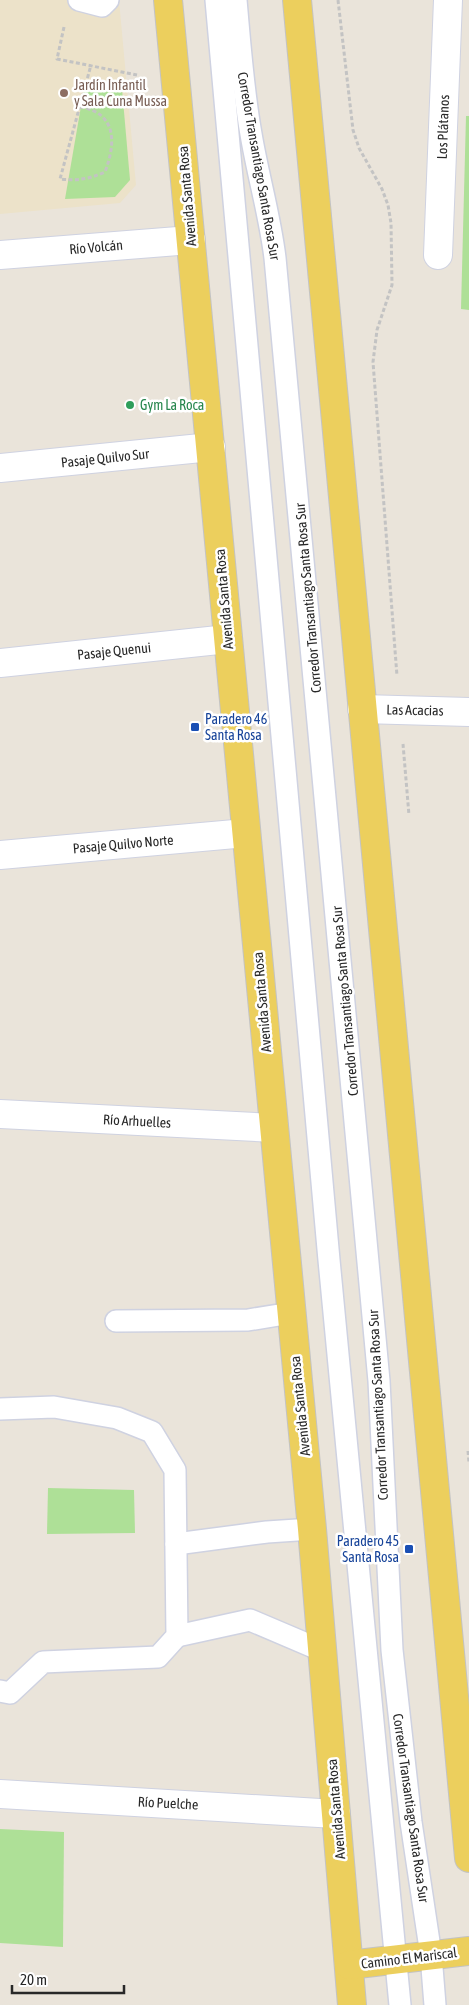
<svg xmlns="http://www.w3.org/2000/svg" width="469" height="2005" font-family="'Asap Condensed',sans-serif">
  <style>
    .education { fill: #ece2c9 }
    .green { fill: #aee097 }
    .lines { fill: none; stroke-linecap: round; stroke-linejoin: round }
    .lane-casing { stroke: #cfd2e1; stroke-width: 24 }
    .street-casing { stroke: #cfd2e1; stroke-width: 30 }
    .primary-casing { stroke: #c3c3c3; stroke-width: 30 }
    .path { stroke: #c3c3c3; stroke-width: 3; stroke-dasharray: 4 2.5; stroke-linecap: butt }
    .lane { stroke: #fff; stroke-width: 21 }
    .street { stroke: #fff; stroke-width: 28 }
    .primary { stroke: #eccf5d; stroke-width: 28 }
    .education-dot { fill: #8d6e63; stroke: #fff; stroke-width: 2 }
    .leisure-dot { fill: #2e9e5b; stroke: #fff; stroke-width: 2 }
    .transit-dot { fill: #1a4fb4; stroke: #fff; stroke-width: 2 }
    .labels { text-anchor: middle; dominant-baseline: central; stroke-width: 5; stroke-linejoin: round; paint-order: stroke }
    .education-label { font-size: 14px; fill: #785e54; stroke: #fff; text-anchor: start }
    .street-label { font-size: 14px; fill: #282828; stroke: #fff }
    .leisure-label { font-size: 14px; fill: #27864d; stroke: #fff; text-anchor: start }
    .transit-label { font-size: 14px; fill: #164399; stroke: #fff; text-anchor: start }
  </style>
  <rect width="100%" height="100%" fill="#eae4da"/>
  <path class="education" d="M 0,0 L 119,0 L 136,185 L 120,203 L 0,214 Z"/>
  <g class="green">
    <path d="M 85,83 L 122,89 L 130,180 L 115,197 L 65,199 Z"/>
    <path d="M 466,116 L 469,116 L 469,310 L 461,309 Z"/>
    <path d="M 48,1488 L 134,1490 L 135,1533 L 47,1534 Z"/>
    <path d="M 0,1829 L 64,1832 L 63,1947 L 0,1943 Z"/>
  </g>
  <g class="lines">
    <defs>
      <g id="lane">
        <path d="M 79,0 L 102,6 L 108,0"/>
        <path d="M 216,0 L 329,1260 L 400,2005"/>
        <path d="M 236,0 C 240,45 243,90 251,134 C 258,176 270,216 275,258 L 379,1381 L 392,1650 L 411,1822 L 431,1955 L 435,2005"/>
        <path d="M 116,1321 L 248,1320 L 291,1313"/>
        <path d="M 0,1409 L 54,1407 L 117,1418 L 152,1432 L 175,1470 L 177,1636 L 158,1657 L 43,1662 L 10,1693 L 0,1691"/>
        <path d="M 176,1544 L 267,1532 L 312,1529"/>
        <path d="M 177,1636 L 250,1620 L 323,1651"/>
      </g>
      <g id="street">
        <path d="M 0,255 L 191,240"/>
        <path d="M 438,255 L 448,0"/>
        <path d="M 0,468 L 211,447"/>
        <path d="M 0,663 L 228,639"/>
        <path d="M 362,709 L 469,712"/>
        <path d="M 0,855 L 246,833"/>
        <path d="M 0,1114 L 274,1128"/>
        <path d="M 0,1794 L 336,1814"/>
      </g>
      <g id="primary">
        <path d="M 168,0 L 312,1529 L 352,2005"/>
        <path d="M 297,0 L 469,1858"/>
        <path d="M 349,1965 L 469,1951"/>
      </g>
    </defs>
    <use href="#lane" class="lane-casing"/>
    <use href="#street" class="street-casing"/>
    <use href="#primary" class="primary-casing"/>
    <g class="path">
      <path d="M 338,0 L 353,130 L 359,148 L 382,189 L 388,205 L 391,223 L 392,285 L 377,330 L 373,362 L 397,676"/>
      <path d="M 64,27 L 57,59 L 137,75"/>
      <path d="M 80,107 C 117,113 116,143 105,172 C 89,179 77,181 60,179 L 91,65"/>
      <path d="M 403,744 L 409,815"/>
      <path d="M 468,1451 L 469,1463"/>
    </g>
    <use href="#lane" class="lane"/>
    <use href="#street" class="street"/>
    <use href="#primary" class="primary"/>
  </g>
  <circle class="education-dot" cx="64" cy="93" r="5"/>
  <circle class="leisure-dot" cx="130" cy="405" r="5"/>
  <g class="transit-dot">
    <rect x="190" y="722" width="10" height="10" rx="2.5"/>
    <rect x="404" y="1544" width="10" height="10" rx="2.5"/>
  </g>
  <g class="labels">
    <g class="education-label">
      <text x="74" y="85">Jardín Infantil<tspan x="74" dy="16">y Sala Cuna Mussa</tspan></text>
    </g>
    <g class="street-label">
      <text transform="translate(443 127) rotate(-88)">Los Plátanos</text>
      <text transform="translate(259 166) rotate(80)">Corredor Transantiago Santa Rosa Sur</text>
      <text transform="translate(187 196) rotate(-95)">Avenida Santa Rosa</text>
      <text transform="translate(96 247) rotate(-5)">Río Volcán</text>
      <text transform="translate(105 458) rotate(-6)">Pasaje Quilvo Sur</text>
      <text transform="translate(308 598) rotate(-95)">Corredor Transantiago Santa Rosa Sur</text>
      <text transform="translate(224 599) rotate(-95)">Avenida Santa Rosa</text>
      <text transform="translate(114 651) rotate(-6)">Pasaje Quenui</text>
      <text transform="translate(415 710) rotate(1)">Las Acacias</text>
      <text transform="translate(123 844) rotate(-5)">Pasaje Quilvo Norte</text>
      <text transform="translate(345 1001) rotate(-95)">Corredor Transantiago Santa Rosa Sur</text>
      <text transform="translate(262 1002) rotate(-95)">Avenida Santa Rosa</text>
      <text transform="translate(137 1121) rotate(3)">Río Arhuelles</text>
      <text transform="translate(378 1405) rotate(-93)">Corredor Transantiago Santa Rosa Sur</text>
      <text transform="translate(300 1406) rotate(-96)">Avenida Santa Rosa</text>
      <text transform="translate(168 1803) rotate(3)">Río Puelche</text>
      <text transform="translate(411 1808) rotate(82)">Corredor Transantiago Santa Rosa Sur</text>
      <text transform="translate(336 1809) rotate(-95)">Avenida Santa Rosa</text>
      <text transform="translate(409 1958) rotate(-7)">Camino El Mariscal</text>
    </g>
    <g class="leisure-label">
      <text x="140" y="405">Gym La Roca</text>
    </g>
    <g class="transit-label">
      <text x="205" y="719">Paradero 46<tspan x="205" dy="16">Santa Rosa</tspan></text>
      <text x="399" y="1541" text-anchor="end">Paradero 45<tspan x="399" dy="16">Santa Rosa</tspan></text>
    </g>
  </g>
  <path d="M12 1985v8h112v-8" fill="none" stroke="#282828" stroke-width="2.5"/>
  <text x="20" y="1985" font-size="15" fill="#282828" stroke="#ffffff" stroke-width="4" paint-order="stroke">20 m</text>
</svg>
